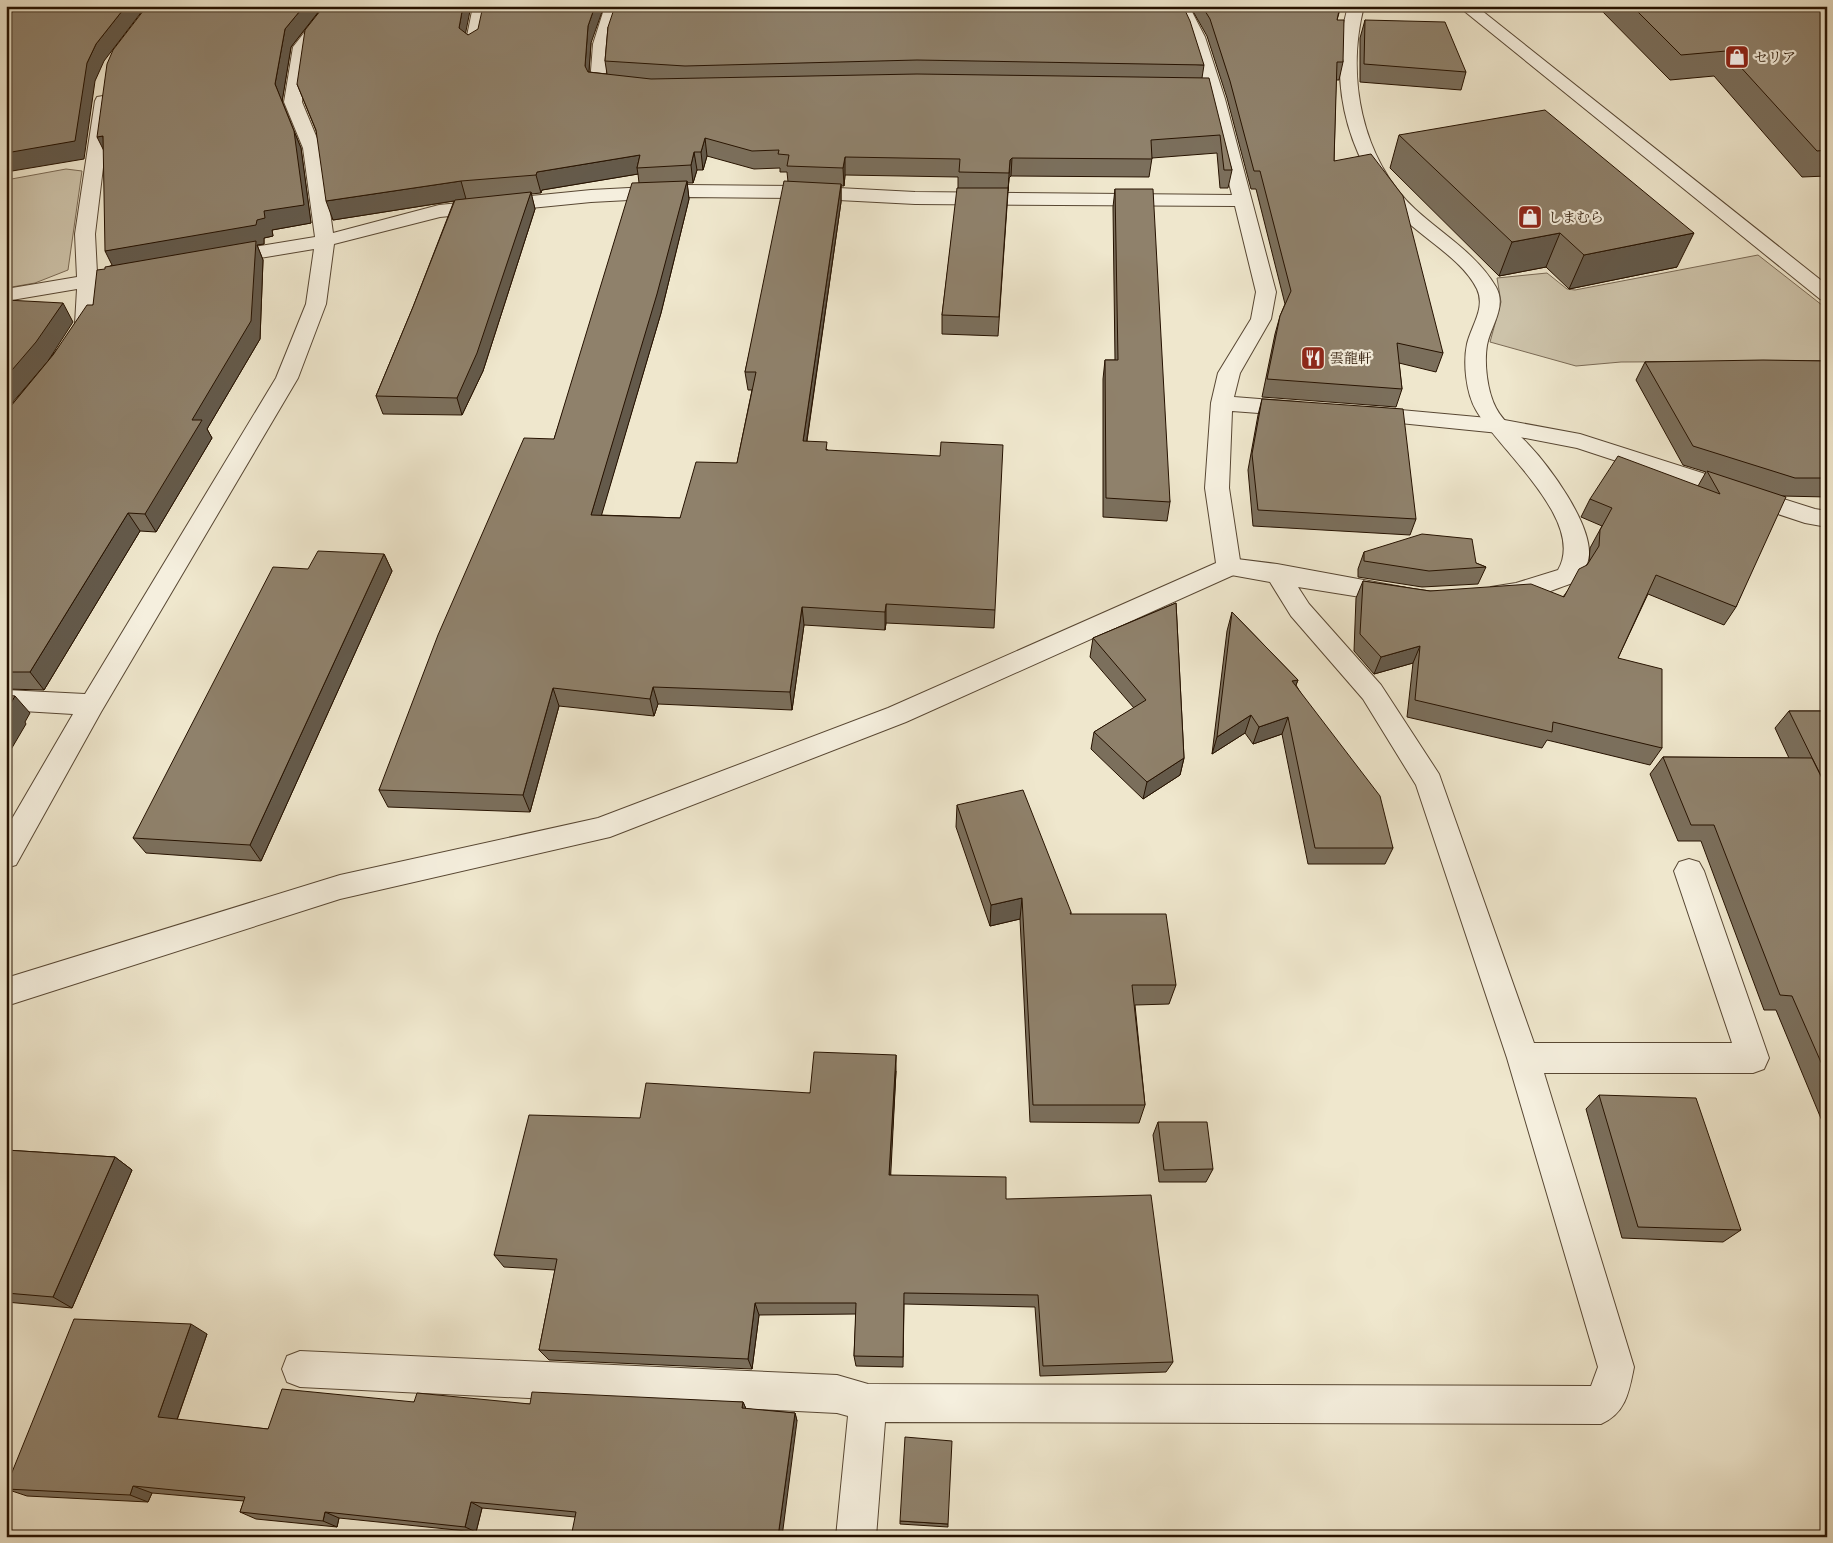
<svg xmlns="http://www.w3.org/2000/svg" width="1833" height="1543" font-family="'IM FELL French Canon','Noto Serif JP',serif">
  <style>
    .green { fill: #cdc3aa; stroke: #7a6a55 }
    .lines { fill: none; stroke-linecap: round; stroke-linejoin: round }
    .service-casing { stroke: #584733; stroke-width: 2 }
    .minor-casing { stroke: #584733; stroke-width: 2 }
    .tertiary-casing { stroke: #584733; stroke-width: 2 }
    .service { fill: #f5efde; fill-rule: evenodd }
    .minor { fill: #f5efde; fill-rule: evenodd }
    .tertiary { fill: #f5efde; fill-rule: evenodd }
    .wall { fill: #7b6f5c; stroke: #261200; fill-rule: evenodd }
    .shaded-wall { fill: #645a4b; stroke: #261200 }
    .building { fill: #8f816b; stroke: #261200 }
    .labels { text-anchor: middle; dominant-baseline: central; stroke-width: 4.5; stroke-linejoin: round; paint-order: stroke }
    .far-poi-label { font-size: 14px; fill: #261200; stroke: #f5efde; text-anchor: start }
  </style>
  <rect width="100%" height="100%" fill="#efe7cd"/>
  <filter id="stains"><feTurbulence type="fractalNoise" baseFrequency=".004" numOctaves="4"/><feColorMatrix values="0 0 0 0 .2 0 0 0 0 .09 0 0 0 0 .02 0 0 0 .5 -.17"/></filter>
  <radialGradient id="worn" r=".72"><stop offset=".6" stop-color="#630" stop-opacity="0"/><stop offset="1" stop-color="#630" stop-opacity=".3"/></radialGradient>
  <g class="green">
    <path d="M 66,169 L 82,171 L 68,270 L 35,283 L 6,288 L 6,180 Z"/>
    <path d="M 1758,255 L 1827,309 L 1827,361 L 1621,362 L 1576,366 L 1490,342 L 1501,302 L 1497,278 L 1547,273 L 1567,289 L 1575,290 Z"/>
  </g>
  <g class="lines">
    <defs>
      <g id="service">
        <path d="M 473,6 L 489,6 L 481,46 L 473,51 L 465,46 Z"/>
        <path d="M 1348,6 L 1364,6 C 1346,76 1361,158 1415,209 C 1442,234 1477,254 1496,287 C 1507,307 1491,325 1487,345 C 1484,363 1487,391 1496,408 C 1503,422 1518,433 1528,444 C 1550,467 1591,523 1589,555 C 1589,565 1580,574 1576,582 C 1550,590 1518,607 1491,599 L 1488,593 L 1491,587 L 1516,583 L 1558,570 C 1587,521 1498,449 1476,410 C 1466,393 1463,363 1467,344 C 1471,326 1486,308 1477,289 C 1464,263 1434,245 1412,226 C 1349,171 1326,86 1348,6 Z"/>
        <path d="M 1229,558 L 1277,564 L 1407,588 L 1410,594 L 1407,600 L 1398,603 L 1298,587 L 1309,604 L 1381,685 L 1439,774 L 1534,1043 L 1732,1043 L 1674,871 L 1679,862 L 1689,859 L 1699,862 L 1704,871 L 1769,1058 L 1764,1069 L 1753,1073 L 1544,1073 L 1634,1367 C 1629,1392 1626,1413 1601,1424 L 885,1422 L 876,1537 L 836,1537 L 848,1416 L 837,1413 L 300,1387 L 287,1382 L 282,1369 L 287,1356 L 300,1351 L 837,1375 L 868,1384 L 1591,1386 L 1598,1367 L 1507,1058 L 1416,785 L 1363,699 L 1291,616 L 1270,582 L 1220,573 L 1217,567 L 1220,561 Z"/>
      </g>
      <g id="minor">
        <path d="M 325,6 L 341,6 L 309,47 L 302,102 L 321,148 L 333,233 L 439,205 L 591,190 L 686,185 L 800,186 L 915,192 L 1232,195 C 1216,131 1203,66 1173,6 L 1189,6 L 1205,37 L 1225,99 L 1276,292 L 1271,319 L 1240,373 L 1234,397 L 1298,402 L 1306,404 L 1309,409 L 1306,414 L 1298,416 L 1232,411 L 1229,488 L 1241,567 L 1238,573 L 906,722 L 610,837 L 340,899 L 6,1006 L 6,978 L 340,875 L 598,818 L 888,708 L 1216,563 L 1205,488 L 1211,403 L 1218,373 L 1251,319 L 1256,292 L 1235,206 L 915,204 L 800,198 L 686,197 L 591,202 L 440,217 L 334,244 L 326,304 L 298,378 L 101,712 L 16,865 L 6,868 L 6,829 L 73,714 L 6,710 L 6,690 L 85,694 L 276,378 L 306,304 L 314,249 L 224,264 L 217,262 L 214,258 L 217,254 L 224,252 L 315,237 L 303,148 L 284,102 L 293,47 Z"/>
        <path d="M 605,6 L 621,6 C 612,30 605,55 606,81 L 629,85 L 631,89 L 629,93 L 623,94 L 592,88 L 590,84 L 593,44 Z"/>
        <path d="M 103,96 L 109,97 L 111,101 L 95,234 L 97,273 L 132,267 L 139,269 L 142,273 L 139,277 L 97,285 L 95,324 L 83,342 L 76,344 L 69,342 L 66,338 L 75,324 L 77,289 L 6,301 L 6,289 L 77,277 L 75,234 L 95,101 L 97,97 Z"/>
        <path d="M 1368,407 L 1499,419 L 1580,434 L 1815,509 L 1827,511 L 1827,527 L 1805,523 L 1577,448 L 1499,433 L 1360,419 L 1357,414 L 1360,409 Z"/>
      </g>
      <path id="tertiary" d="M 1458,6 L 1476,6 L 1827,285 L 1827,301 L 1820,299 Z"/>
    </defs>
    <use href="#service" class="service-casing"/>
    <use href="#minor" class="minor-casing"/>
    <use href="#tertiary" class="tertiary-casing"/>
    <use href="#service" class="service"/>
    <use href="#minor" class="minor"/>
    <use href="#tertiary" class="tertiary"/>
  </g>
  <g class="wall">
    <path d="M 323,6 L 291,47 L 282,101 L 301,148 L 311,223 L 272,230 L 273,236 L 264,238 L 264,244 L 257,245 L 263,260 L 260,339 L 207,429 L 212,438 L 156,532 L 140,531 L 44,690 L 6,689 L 6,412 L 93,305 L 105,269 L 112,265 Z"/>
    <path d="M 1190,6 L 1341,6 L 1337,20 L 1343,62 L 1339,80 L 1336,80 L 1334,161 L 1443,353 L 1436,372 L 1399,363 L 1402,389 L 1396,407 L 1262,397 L 1275,334 L 1280,316 L 1285,304 L 1256,189 L 1251,189 L 1227,98 L 1207,36 Z"/>
    <path d="M 1597,6 L 1827,6 L 1827,176 L 1802,177 L 1714,76 L 1670,80 Z"/>
    <path d="M 1365,20 L 1466,72 L 1461,90 L 1360,82 L 1360,38 Z"/>
    <path d="M 608,27 L 1204,65 L 1202,78 L 1232,170 L 1228,188 L 1220,188 L 1217,153 L 1152,158 L 1149,177 L 1011,176 L 1009,178 L 998,336 L 942,334 L 942,315 L 958,188 L 958,177 L 845,175 L 844,186 L 841,186 L 841,202 L 807,441 L 828,450 L 995,610 L 994,628 L 886,623 L 885,630 L 804,625 L 792,710 L 658,704 L 654,716 L 559,706 L 530,812 L 388,807 L 379,790 L 554,439 L 639,183 L 638,174 L 542,190 L 541,193 L 531,194 L 535,209 L 483,371 L 462,415 L 383,414 L 376,396 L 413,307 L 454,201 L 333,220 L 317,133 L 297,84 L 466,34 L 468,35 L 591,43 L 589,72 L 607,74 L 605,61 ZM 707,156 L 754,169 L 780,168 L 780,172 L 787,172 L 788,182 L 745,372 L 748,390 L 752,390 L 737,463 L 680,518 L 601,515 L 661,313 L 689,199 L 687,183 L 693,183 L 697,170 L 703,170 Z"/>
    <path d="M 1399,135 L 1677,267 L 1569,289 L 1546,267 L 1499,276 L 1390,168 Z"/>
    <path d="M 1115,189 L 1170,502 L 1167,521 L 1103,517 L 1103,379 L 1105,360 L 1115,360 L 1113,207 Z"/>
    <path d="M 1827,361 L 1827,497 L 1782,496 L 1736,607 L 1724,625 L 1648,594 L 1618,658 L 1662,748 L 1650,765 L 1547,740 L 1542,748 L 1407,717 L 1413,663 L 1374,674 L 1354,651 L 1356,598 L 1363,581 L 1430,591 L 1563,597 L 1589,562 L 1590,548 L 1602,526 L 1581,517 L 1590,499 L 1698,486 L 1706,472 L 1683,465 L 1636,380 L 1645,362 Z"/>
    <path d="M 1262,399 L 1416,519 L 1410,535 L 1253,526 L 1248,470 L 1258,415 Z"/>
    <path d="M 1364,552 L 1476,563 L 1486,567 L 1478,584 L 1422,587 L 1358,577 L 1358,569 Z"/>
    <path d="M 384,554 L 392,571 L 261,861 L 146,853 L 133,838 Z"/>
    <path d="M 1176,603 L 1184,758 L 1180,775 L 1143,799 L 1091,749 L 1094,732 L 1134,708 L 1090,657 L 1093,638 Z"/>
    <path d="M 1232,612 L 1298,680 L 1296,685 L 1393,848 L 1385,864 L 1308,864 L 1282,734 L 1253,744 L 1245,733 L 1212,754 L 1227,631 Z"/>
    <path d="M 1789,711 L 1827,711 L 1827,1133 L 1776,1010 L 1764,1010 L 1701,841 L 1678,841 L 1650,774 L 1663,757 L 1789,758 L 1775,728 Z"/>
    <path d="M 957,805 L 1071,912 L 1071,914 L 1176,985 L 1169,1004 L 1135,1005 L 1145,1105 L 1139,1123 L 1030,1122 L 1020,919 L 990,926 L 956,827 Z"/>
    <path d="M 896,1071 L 890,1175 L 1006,1199 L 1173,1362 L 1166,1372 L 1040,1376 L 1035,1307 L 904,1304 L 903,1367 L 856,1366 L 854,1356 L 856,1314 L 759,1315 L 752,1369 L 549,1360 L 539,1350 L 555,1270 L 504,1267 L 494,1255 L 640,1118 L 810,1093 Z"/>
    <path d="M 1599,1095 L 1741,1230 L 1723,1242 L 1622,1238 L 1586,1109 Z"/>
    <path d="M 1158,1122 L 1213,1169 L 1206,1182 L 1159,1182 L 1153,1135 Z"/>
    <path d="M 6,1150 L 115,1157 L 132,1170 L 72,1308 L 6,1302 Z"/>
    <path d="M 207,1334 L 177,1420 L 268,1429 L 414,1402 L 530,1404 L 743,1402 L 746,1409 L 795,1413 L 797,1421 L 575,1517 L 482,1508 L 476,1532 L 339,1518 L 337,1527 L 256,1519 L 240,1512 L 244,1501 L 152,1493 L 148,1502 L 27,1496 L 6,1489 Z"/>
    <path d="M 900,1521 L 948,1524 L 948,1527 L 900,1524 Z"/>
  </g>
  <g class="shaded-wall">
    <path d="M 126,6 L 146,6 L 104,61 L 95,81 L 84,159 L 6,172 L 6,153 L 87,63 L 96,44 Z"/>
    <path d="M 304,6 L 323,6 L 291,47 L 282,102 L 275,84 L 285,29 Z"/>
    <path d="M 463,6 L 471,6 L 463,46 L 459,28 Z"/>
    <path d="M 595,6 L 604,6 L 591,43 L 588,84 L 585,66 L 588,26 Z"/>
    <path d="M 294,131 L 301,148 L 311,223 L 272,230 L 273,236 L 264,238 L 264,244 L 257,245 L 263,260 L 260,339 L 207,429 L 212,438 L 156,532 L 145,514 L 114,269 L 105,251 L 257,220 L 264,211 Z"/>
    <path d="M 103,136 L 106,155 L 97,137 Z"/>
    <path d="M 705,138 L 707,156 L 703,170 L 701,152 Z"/>
    <path d="M 694,152 L 697,170 L 693,183 L 691,165 Z"/>
    <path d="M 640,155 L 637,168 L 638,174 L 542,190 L 541,193 L 536,175 L 537,172 Z"/>
    <path d="M 845,157 L 845,175 L 844,186 L 843,168 Z"/>
    <path d="M 1012,158 L 1011,176 L 1009,178 L 1008,191 L 1010,160 Z"/>
    <path d="M 461,181 L 466,199 L 333,220 L 326,201 Z"/>
    <path d="M 687,181 L 689,199 L 661,313 L 596,534 L 591,515 Z"/>
    <path d="M 841,184 L 841,202 L 804,459 L 803,441 Z"/>
    <path d="M 531,192 L 535,209 L 483,371 L 462,415 L 457,398 Z"/>
    <path d="M 1560,233 L 1546,267 L 1499,276 L 1512,242 Z"/>
    <path d="M 1694,233 L 1677,267 L 1569,289 L 1584,255 Z"/>
    <path d="M 63,303 L 73,322 L 48,361 L 6,410 L 6,377 Z"/>
    <path d="M 128,513 L 140,531 L 44,690 L 30,672 Z"/>
    <path d="M 384,554 L 392,571 L 261,861 L 250,845 Z"/>
    <path d="M 886,604 L 886,623 L 885,630 L 885,612 Z"/>
    <path d="M 802,607 L 804,625 L 792,710 L 790,692 Z"/>
    <path d="M 1420,646 L 1413,663 L 1374,674 L 1381,657 Z"/>
    <path d="M 1298,680 L 1291,697 L 1292,681 Z"/>
    <path d="M 653,687 L 658,704 L 654,716 L 650,699 Z"/>
    <path d="M 553,688 L 559,706 L 530,812 L 523,795 Z"/>
    <path d="M 15,696 L 30,713 L 25,722 L 26,724 L 6,758 L 6,715 L 9,706 Z"/>
    <path d="M 1251,715 L 1245,733 L 1212,754 L 1217,737 Z"/>
    <path d="M 1288,717 L 1282,734 L 1253,744 L 1259,727 Z"/>
    <path d="M 1184,758 L 1180,775 L 1143,799 L 1147,782 Z"/>
    <path d="M 1022,898 L 1020,919 L 990,926 L 991,905 Z"/>
    <path d="M 896,1055 L 896,1071 L 890,1189 L 889,1175 Z"/>
    <path d="M 115,1157 L 132,1170 L 72,1308 L 53,1297 Z"/>
    <path d="M 755,1303 L 759,1315 L 752,1369 L 748,1359 Z"/>
    <path d="M 191,1324 L 207,1334 L 175,1425 L 158,1417 Z"/>
    <path d="M 743,1402 L 747,1411 L 742,1408 Z"/>
    <path d="M 795,1413 L 797,1421 L 782,1537 L 778,1537 Z"/>
    <path d="M 133,1486 L 152,1493 L 148,1502 L 130,1495 Z"/>
    <path d="M 471,1502 L 482,1508 L 476,1532 L 465,1527 Z"/>
    <path d="M 325,1512 L 339,1518 L 337,1527 L 323,1521 Z"/>
  </g>
  <g class="building">
    <path d="M 6,6 L 126,6 L 96,44 L 87,63 L 75,141 L 6,153 Z"/>
    <path d="M 147,6 L 304,6 L 285,29 L 275,84 L 294,131 L 304,205 L 264,211 L 265,218 L 257,220 L 256,225 L 105,251 L 103,136 L 97,137 L 107,64 L 113,50 Z"/>
    <path d="M 324,6 L 463,6 L 459,28 L 468,35 L 478,29 L 483,6 L 595,6 L 588,26 L 585,66 L 588,72 L 651,79 L 917,74 L 1209,78 L 1232,170 L 1224,170 L 1220,135 L 1151,140 L 1152,159 L 1012,158 L 1010,160 L 1009,173 L 959,172 L 960,159 L 845,157 L 843,168 L 787,166 L 789,155 L 778,154 L 779,150 L 752,151 L 705,138 L 701,152 L 694,152 L 691,165 L 637,168 L 640,155 L 537,172 L 536,175 L 461,181 L 326,201 L 316,130 L 297,84 L 305,30 Z"/>
    <path d="M 615,6 L 1183,6 L 1190,21 L 1204,65 L 917,60 L 685,66 L 605,61 L 608,27 Z"/>
    <path d="M 1202,6 L 1340,6 L 1337,20 L 1344,20 L 1343,62 L 1337,62 L 1334,161 L 1371,154 L 1403,196 L 1443,353 L 1397,343 L 1402,389 L 1267,379 L 1280,316 L 1291,291 L 1260,171 L 1254,171 L 1230,81 L 1210,19 Z"/>
    <path d="M 1632,6 L 1827,6 L 1827,150 L 1817,151 L 1726,51 L 1681,55 Z"/>
    <path d="M 1365,20 L 1445,22 L 1466,72 L 1364,64 Z"/>
    <path d="M 1545,110 L 1694,233 L 1584,255 L 1560,233 L 1512,242 L 1399,135 Z"/>
    <path d="M 687,181 L 657,294 L 591,515 L 680,518 L 696,462 L 737,463 L 756,372 L 745,372 L 784,181 L 841,184 L 803,441 L 827,442 L 826,450 L 940,456 L 941,442 L 1003,445 L 995,610 L 886,604 L 885,612 L 802,607 L 790,692 L 653,687 L 650,699 L 553,688 L 523,795 L 379,790 L 438,635 L 524,438 L 554,439 L 632,183 Z"/>
    <path d="M 957,188 L 1008,188 L 999,317 L 942,315 Z"/>
    <path d="M 1115,189 L 1153,189 L 1170,502 L 1106,498 L 1105,360 L 1118,360 Z"/>
    <path d="M 531,192 L 477,353 L 457,398 L 376,396 L 413,307 L 455,200 Z"/>
    <path d="M 256,241 L 251,321 L 192,420 L 202,420 L 145,514 L 128,513 L 30,672 L 6,672 L 6,412 L 53,355 L 87,305 L 93,305 L 97,270 L 105,269 L 105,267 Z"/>
    <path d="M 6,300 L 63,303 L 36,342 L 6,377 Z"/>
    <path d="M 1763,360 L 1827,361 L 1827,478 L 1795,478 L 1693,446 L 1645,362 Z"/>
    <path d="M 1262,399 L 1403,409 L 1416,519 L 1258,510 L 1252,454 Z"/>
    <path d="M 1618,456 L 1720,494 L 1707,471 L 1786,497 L 1736,607 L 1656,575 L 1618,658 L 1662,669 L 1662,748 L 1553,722 L 1552,732 L 1415,700 L 1420,646 L 1381,657 L 1360,634 L 1363,581 L 1430,591 L 1531,584 L 1564,597 L 1579,569 L 1587,565 L 1599,546 L 1600,530 L 1612,508 L 1590,499 Z"/>
    <path d="M 1422,534 L 1472,539 L 1476,563 L 1486,567 L 1429,571 L 1364,561 L 1364,552 Z"/>
    <path d="M 318,551 L 384,554 L 250,845 L 133,838 L 273,567 L 308,569 Z"/>
    <path d="M 1176,603 L 1184,758 L 1147,782 L 1094,732 L 1146,700 L 1093,638 Z"/>
    <path d="M 1232,612 L 1298,680 L 1292,681 L 1380,796 L 1393,848 L 1315,848 L 1288,717 L 1259,727 L 1251,715 L 1217,737 Z"/>
    <path d="M 6,695 L 15,696 L 9,706 L 12,706 L 6,715 Z"/>
    <path d="M 1789,711 L 1827,711 L 1827,1076 L 1792,996 L 1780,995 L 1714,825 L 1691,825 L 1663,757 L 1812,758 L 1824,782 Z"/>
    <path d="M 1023,790 L 1071,912 L 1070,914 L 1166,914 L 1176,985 L 1132,985 L 1145,1105 L 1033,1105 L 1022,898 L 991,905 L 957,805 Z"/>
    <path d="M 814,1052 L 896,1055 L 889,1175 L 1006,1177 L 1006,1199 L 1151,1195 L 1173,1362 L 1043,1366 L 1038,1295 L 904,1293 L 903,1357 L 854,1356 L 856,1303 L 755,1303 L 748,1359 L 539,1350 L 557,1259 L 494,1255 L 529,1115 L 640,1118 L 646,1083 L 810,1093 Z"/>
    <path d="M 1599,1095 L 1696,1098 L 1741,1230 L 1638,1227 Z"/>
    <path d="M 1158,1122 L 1207,1122 L 1213,1169 L 1164,1170 Z"/>
    <path d="M 6,1150 L 115,1157 L 53,1297 L 6,1293 Z"/>
    <path d="M 74,1319 L 191,1324 L 158,1417 L 268,1429 L 282,1389 L 414,1402 L 417,1393 L 530,1404 L 532,1392 L 743,1402 L 742,1408 L 795,1413 L 778,1537 L 571,1537 L 576,1512 L 471,1502 L 465,1527 L 325,1512 L 323,1521 L 240,1512 L 245,1497 L 133,1486 L 130,1495 L 6,1489 L 6,1487 Z"/>
    <path d="M 905,1437 L 952,1441 L 948,1524 L 900,1521 Z"/>
  </g>
  <defs>
    <symbol id="shop-square" viewBox="-11 -11 22 22"><rect x="-9" y="-9" width="18" height="18" rx="4" fill="#8f2418" stroke="#f5efde"/><path d="M-5-2.5h2.3a2.7 3.5 0 0 1 5.4 0H5L5.5 6h-11ZM-1.5-2.5h3a1.5 2.3 0 0 0-3 0Z" fill="#fff"/></symbol>
    <symbol id="restaurant-square" viewBox="-11 -11 22 22"><rect x="-9" y="-9" width="18" height="18" rx="4" fill="#8f2418" stroke="#f5efde"/><path d="M-5-6h1v4h1v-4h1v4h1v-4h1v5L-1.5 .5V6h-2V.5L-5-1ZM5-6V6H3V1.5H1.5Q1.5-4 5-6Z" fill="#fff"/></symbol>
  </defs>
  <g fill-rule="evenodd">
    <use href="#shop-square" x="1723" y="43" width="28" height="28"/>
    <use href="#shop-square" x="1516" y="203" width="28" height="28"/>
    <use href="#restaurant-square" x="1299" y="344" width="28" height="28"/>
  </g>
  <g class="labels">
    <g class="far-poi-label">
      <text x="1754" y="57">セリア</text>
      <text x="1548" y="217">しまむら</text>
      <text x="1330" y="358">雲龍軒</text>
    </g>
  </g>
  <rect width="1833" height="1543" fill="none" stroke="#efe7cd" stroke-width="25"/>
  <rect x="8" y="8" width="1818" height="1528" fill="none" stroke="#261200" stroke-width="2.5"/>
  <rect x="12" y="12" width="1808" height="1518" fill="none" stroke="#261200"/>
  <rect width="100%" height="100%" filter="url(#stains)"/>
  <rect width="100%" height="100%" fill="url(#worn)"/>
</svg>
